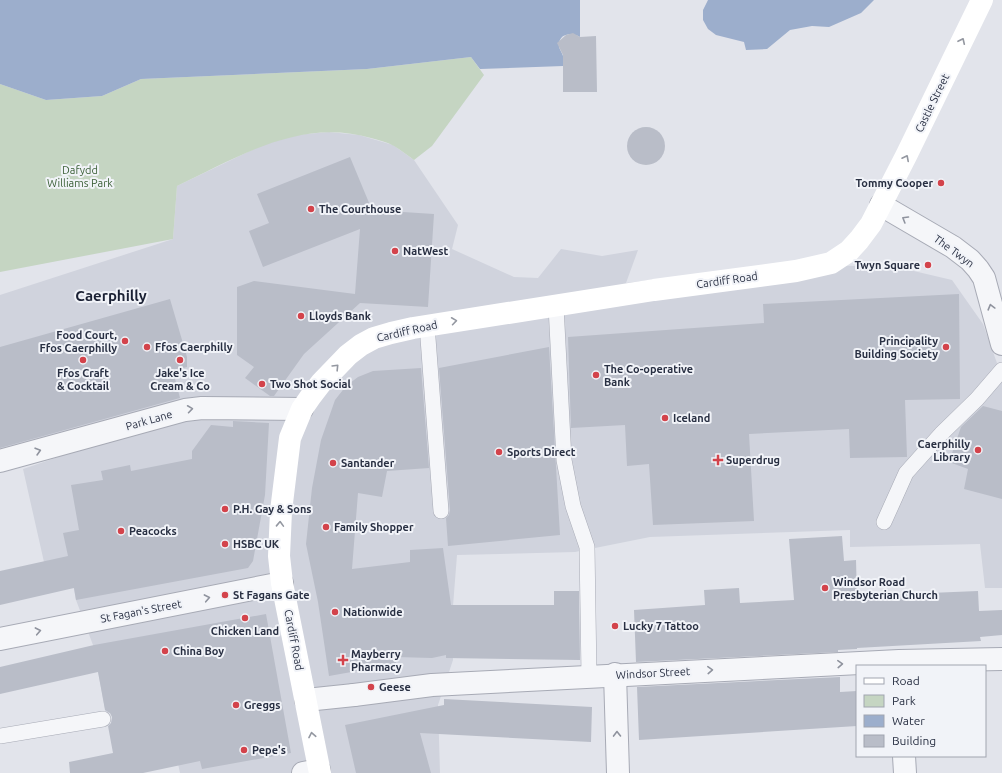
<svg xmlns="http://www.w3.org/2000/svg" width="1002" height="773" font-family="Ubuntu,sans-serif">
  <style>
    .built { fill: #d0d3dd }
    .green { fill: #c5d5c2 }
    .water { fill: #9caecc }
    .building { fill: #b9bdc8 }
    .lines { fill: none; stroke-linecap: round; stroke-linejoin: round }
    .service-casing { stroke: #a7aab5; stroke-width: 16 }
    .pedestrian-casing { stroke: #a7aab5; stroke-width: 24 }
    .minor-casing { stroke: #a7aab5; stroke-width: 24 }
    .tertiary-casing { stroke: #a7aab5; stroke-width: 24 }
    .service { stroke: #f5f6f9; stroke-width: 15 }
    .pedestrian { stroke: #f5f6f9; stroke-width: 22 }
    .minor { stroke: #f5f6f9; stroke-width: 22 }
    .tertiary { stroke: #f5f6f9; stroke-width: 22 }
    .secondary { stroke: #fff; stroke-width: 22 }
    .oneway { stroke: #9498a1 }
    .oneway2 { stroke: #8f939e }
    .poi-dot { fill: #d3434b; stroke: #f1f3f8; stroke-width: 1.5 }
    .labels { text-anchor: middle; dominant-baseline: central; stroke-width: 4; stroke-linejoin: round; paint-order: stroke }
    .street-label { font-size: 11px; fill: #293043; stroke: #f1f3f8 }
    .park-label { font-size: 11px; fill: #3a5f36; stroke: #f1f3f8 }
    .poi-label { font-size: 11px; font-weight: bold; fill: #293043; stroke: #f1f3f8; text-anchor: start }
    .district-label { font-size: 15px; font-weight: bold; fill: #1b2134; stroke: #f1f3f8 }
  </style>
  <rect width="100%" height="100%" fill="#e2e4eb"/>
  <path class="built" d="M 329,132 L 359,135 L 393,145 L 414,160 L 458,225 L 452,249 L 514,277 L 538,278 L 561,249 L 602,256 L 638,250 L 626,283 L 786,263 L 901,268 L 952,280 L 983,324 L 1002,377 L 1002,588 L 985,588 L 980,544 L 850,547 L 850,530 L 650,537 L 575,552 L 457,555 L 453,606 L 453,660 L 438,705 L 440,773 L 180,773 L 165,703 L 106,714 L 93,645 L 76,600 L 68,557 L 44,562 L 23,469 L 202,408 L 0,461 L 0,295 L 173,239 L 177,186 L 262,145 L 295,135 Z"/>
  <path class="green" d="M 471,57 L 484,75 L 432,146 L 414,160 C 407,155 401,150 394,146 C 387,142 378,140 371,138 C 301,117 238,157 177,186 L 173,239 L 0,272 L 0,84 L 46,100 L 102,96 L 141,79 L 367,69 Z"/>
  <g class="water">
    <path d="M 0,0 L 580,0 L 580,37 C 571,32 558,33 559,47 C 560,50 562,53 563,56 C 563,59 563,63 563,66 L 480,69 L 471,57 L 367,69 L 141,79 L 102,96 L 46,100 L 0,84 Z"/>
    <path d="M 708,0 L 874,0 L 861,13 L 829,27 L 812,26 L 790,30 L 767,49 L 746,50 L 744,42 L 716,35 L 708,29 L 703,20 L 703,10 Z"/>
  </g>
  <g class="building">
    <path d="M 573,33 L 580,37 L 596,36 L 597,92 L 563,92 L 563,55 L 557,43 L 566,35 Z"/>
    <circle cx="646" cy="146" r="19"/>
    <path d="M 350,157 L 372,210 L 434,214 L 428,307 L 360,303 L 304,354 L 274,396 L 270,396 L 245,378 L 254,367 L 237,355 L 237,287 L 254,281 L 355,294 L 360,229 L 263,267 L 249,231 L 269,223 L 257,194 Z"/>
    <path d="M 959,294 L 960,399 L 905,400 L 907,457 L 850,458 L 849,429 L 749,434 L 754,521 L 653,525 L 649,464 L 627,466 L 625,425 L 571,428 L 568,337 L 764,323 L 763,304 Z"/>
    <path d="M 170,299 L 187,357 L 187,367 L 173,371 L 180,398 L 0,448 L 0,347 Z"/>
    <path d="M 549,347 L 560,535 L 448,546 L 446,518 L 449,515 L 450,510 L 439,368 Z"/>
    <path d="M 421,368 L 429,468 L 387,471 L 382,497 L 358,493 L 352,569 L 410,562 L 410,550 L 443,548 L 451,605 L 554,605 L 554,591 L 579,591 L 580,660 L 446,658 L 446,655 L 432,658 L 396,657 L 396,664 L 329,676 L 318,602 L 306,544 L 312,488 L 321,440 L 335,400 L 346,386 L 358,377 L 373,371 Z"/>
    <path d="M 983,406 L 1002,411 L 1002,499 L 964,489 L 968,469 L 949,462 L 961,427 Z"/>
    <path d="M 233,421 L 269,423 L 265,495 L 253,561 L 248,568 L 76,600 L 74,588 L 0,605 L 0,571 L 68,556 L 63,533 L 79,530 L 71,485 L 103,480 L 101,471 L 130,465 L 131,471 L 192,459 L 192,451 L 211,425 L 233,427 Z"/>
    <path d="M 842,536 L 844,561 L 856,560 L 857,596 L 978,591 L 979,611 L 1002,610 L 1002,635 L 980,637 L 981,641 L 857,648 L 857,649 L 838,650 L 838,652 L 636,662 L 634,610 L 705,605 L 704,590 L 739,588 L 740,603 L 794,600 L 789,539 Z"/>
    <path d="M 266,614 L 291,753 L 202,769 L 200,761 L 143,773 L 70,773 L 69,762 L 113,753 L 108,726 L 111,723 L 112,717 L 110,713 L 105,710 L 98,672 L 0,694 L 0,667 L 94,645 Z"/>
    <path d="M 840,677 L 840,692 L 857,691 L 857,726 L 639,740 L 637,687 Z"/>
    <path d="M 444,699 L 592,707 L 591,742 L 420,733 L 431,773 L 356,773 L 345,725 L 444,705 Z"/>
  </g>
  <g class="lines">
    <defs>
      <g id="service">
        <path d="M 556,306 L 564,460 L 573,506 L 587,547 L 589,676"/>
        <path d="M 427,325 L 441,511"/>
        <path d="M 884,522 L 906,473 L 941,434 L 977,399 L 1002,370"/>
        <path d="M 0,736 L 103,719"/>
      </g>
      <g id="pedestrian">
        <path d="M 306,700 L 354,695"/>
        <path d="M 303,773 L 319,770"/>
      </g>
      <g id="minor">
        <path d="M 0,461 L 185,410 L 202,408 L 302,409"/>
        <path d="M 0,639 L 282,583"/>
        <path d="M 615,674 L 618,773"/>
        <path d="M 354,695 L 432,685 L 899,661 L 1002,659"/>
        <path d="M 904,756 L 905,773"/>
      </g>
      <path id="tertiary" d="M 881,205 L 953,247 L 970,260 L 978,269 L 984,278 L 1002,344"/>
    </defs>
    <use href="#service" class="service-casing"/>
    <use href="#pedestrian" class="pedestrian-casing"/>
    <use href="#minor" class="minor-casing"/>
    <use href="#tertiary" class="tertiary-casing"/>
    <use href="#service" class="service"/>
    <use href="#pedestrian" class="pedestrian"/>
    <use href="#minor" class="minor"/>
    <use href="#tertiary" class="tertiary"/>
    <path class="secondary" d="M 320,773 L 282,583 L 279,556 L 281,511 L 290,438 L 302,409 L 311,396 L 321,383 L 348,355 L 361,345 L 374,338 L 391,333 L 413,328 L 654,290 L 796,271 L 831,263 L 849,251 L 859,240 L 871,224 L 906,156 L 982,0"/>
  </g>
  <defs><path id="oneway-chevron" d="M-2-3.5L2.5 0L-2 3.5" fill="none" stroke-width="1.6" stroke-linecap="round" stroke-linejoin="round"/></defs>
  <g class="oneway">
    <use href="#oneway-chevron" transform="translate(962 41) rotate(-65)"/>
    <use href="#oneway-chevron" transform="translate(906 158) rotate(-63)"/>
    <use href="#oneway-chevron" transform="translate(454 321) rotate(-8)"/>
    <use href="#oneway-chevron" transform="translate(336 367) rotate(-46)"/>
    <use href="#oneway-chevron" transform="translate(280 524) rotate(-88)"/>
    <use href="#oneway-chevron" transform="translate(312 735) rotate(-101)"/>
  </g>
  <g class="oneway2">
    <use href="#oneway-chevron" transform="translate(905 219) rotate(-149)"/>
    <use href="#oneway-chevron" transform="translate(991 307) rotate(-105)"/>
    <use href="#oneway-chevron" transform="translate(190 409) rotate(-8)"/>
    <use href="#oneway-chevron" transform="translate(38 451) rotate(-16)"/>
    <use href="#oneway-chevron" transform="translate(207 598) rotate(-11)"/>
    <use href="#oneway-chevron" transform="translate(38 631) rotate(-11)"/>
    <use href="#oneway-chevron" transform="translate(840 664) rotate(-3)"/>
    <use href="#oneway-chevron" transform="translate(710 670) rotate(-3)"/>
    <use href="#oneway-chevron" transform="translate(617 734) rotate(-91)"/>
  </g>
  <g class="poi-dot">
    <circle cx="941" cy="183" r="4"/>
    <circle cx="311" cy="209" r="4"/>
    <circle cx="395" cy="251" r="4"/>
    <circle cx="928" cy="265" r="4"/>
    <circle cx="301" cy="316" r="4"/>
    <circle cx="125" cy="341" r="4"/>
    <circle cx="147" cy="347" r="4"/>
    <circle cx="946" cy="347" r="4"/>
    <circle cx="83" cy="360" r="4"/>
    <circle cx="180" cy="360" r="4"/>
    <circle cx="596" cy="375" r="4"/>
    <circle cx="262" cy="384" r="4"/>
    <circle cx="665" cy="418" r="4"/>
    <circle cx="978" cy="450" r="4"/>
    <circle cx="499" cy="452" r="4"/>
    <path d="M716 454h4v4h4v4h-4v4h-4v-4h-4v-4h4z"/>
    <circle cx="333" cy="463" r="4"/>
    <circle cx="225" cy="509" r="4"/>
    <circle cx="326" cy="527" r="4"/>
    <circle cx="121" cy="531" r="4"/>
    <circle cx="225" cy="544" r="4"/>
    <circle cx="825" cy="588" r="4"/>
    <circle cx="225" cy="595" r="4"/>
    <circle cx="335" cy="612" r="4"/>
    <circle cx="245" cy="618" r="4"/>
    <circle cx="615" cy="626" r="4"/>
    <circle cx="165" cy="651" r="4"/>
    <path d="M341 654h4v4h4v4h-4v4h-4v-4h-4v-4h4z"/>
    <circle cx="371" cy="687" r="4"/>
    <circle cx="236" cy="705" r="4"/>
    <circle cx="244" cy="750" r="4"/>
  </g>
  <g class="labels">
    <g class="street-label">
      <text transform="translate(932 103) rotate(-64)">Castle Street</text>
      <text transform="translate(954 251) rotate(36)">The Twyn</text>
      <text transform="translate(727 280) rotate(-8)">Cardiff Road</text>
      <text transform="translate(407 331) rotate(-13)">Cardiff Road</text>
      <text transform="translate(149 420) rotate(-16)">Park Lane</text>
      <text transform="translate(141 611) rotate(-11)">St Fagan's Street</text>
      <text transform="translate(294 640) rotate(79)">Cardiff Road</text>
      <text transform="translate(653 673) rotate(-3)">Windsor Street</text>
    </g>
    <g class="park-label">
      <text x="80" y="170">Dafydd<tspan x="80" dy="13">Williams Park</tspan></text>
    </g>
    <g class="poi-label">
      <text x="933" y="183" text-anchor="end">Tommy Cooper</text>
      <text x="319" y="209">The Courthouse</text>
      <text x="403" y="251">NatWest</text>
      <text x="920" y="265" text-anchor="end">Twyn Square</text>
      <text x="309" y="316">Lloyds Bank</text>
      <text x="117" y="335" text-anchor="end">Food Court,<tspan x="117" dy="13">Ffos Caerphilly</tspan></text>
      <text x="938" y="341" text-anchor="end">Principality<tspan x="938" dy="13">Building Society</tspan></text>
      <text x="155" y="347">Ffos Caerphilly</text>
      <text x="604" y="369">The Co-operative<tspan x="604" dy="13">Bank</tspan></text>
      <text x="83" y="373" text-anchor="middle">Ffos Craft<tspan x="83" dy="13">&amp; Cocktail</tspan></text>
      <text x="180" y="373" text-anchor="middle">Jake's Ice<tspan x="180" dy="13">Cream &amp; Co</tspan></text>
      <text x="270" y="384">Two Shot Social</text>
      <text x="673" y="418">Iceland</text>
      <text x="970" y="444" text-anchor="end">Caerphilly<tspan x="970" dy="13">Library</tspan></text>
      <text x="507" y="452">Sports Direct</text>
      <text x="726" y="460">Superdrug</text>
      <text x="341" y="463">Santander</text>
      <text x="233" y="509">P.H. Gay &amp; Sons</text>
      <text x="334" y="527">Family Shopper</text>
      <text x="129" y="531">Peacocks</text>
      <text x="233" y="544">HSBC UK</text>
      <text x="833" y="582">Windsor Road<tspan x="833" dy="13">Presbyterian Church</tspan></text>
      <text x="233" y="595">St Fagans Gate</text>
      <text x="343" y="612">Nationwide</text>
      <text x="623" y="626">Lucky 7 Tattoo</text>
      <text x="245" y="631" text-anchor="middle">Chicken Land</text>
      <text x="173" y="651">China Boy</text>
      <text x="351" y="654">Mayberry<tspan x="351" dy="13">Pharmacy</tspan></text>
      <text x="379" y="687">Geese</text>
      <text x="244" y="705">Greggs</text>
      <text x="252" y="750">Pepe's</text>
    </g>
    <g class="district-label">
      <text x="111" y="295">Caerphilly</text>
    </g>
  </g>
  <rect x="856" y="665" width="130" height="92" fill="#f1f3f8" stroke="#a1a5b0"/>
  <rect x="864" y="678" width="20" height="6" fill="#ffffff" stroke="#a1a5b0"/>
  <text x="892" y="685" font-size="12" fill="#293043">Road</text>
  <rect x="864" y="695" width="20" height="12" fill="#c5d5c2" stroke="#a1a5b0"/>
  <text x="892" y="705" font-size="12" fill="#293043">Park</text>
  <rect x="864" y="715" width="20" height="12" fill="#9caecc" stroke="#a1a5b0"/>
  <text x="892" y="725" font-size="12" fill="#293043">Water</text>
  <rect x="864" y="735" width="20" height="12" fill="#b9bdc8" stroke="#a1a5b0"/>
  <text x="892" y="745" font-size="12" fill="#293043">Building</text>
</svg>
